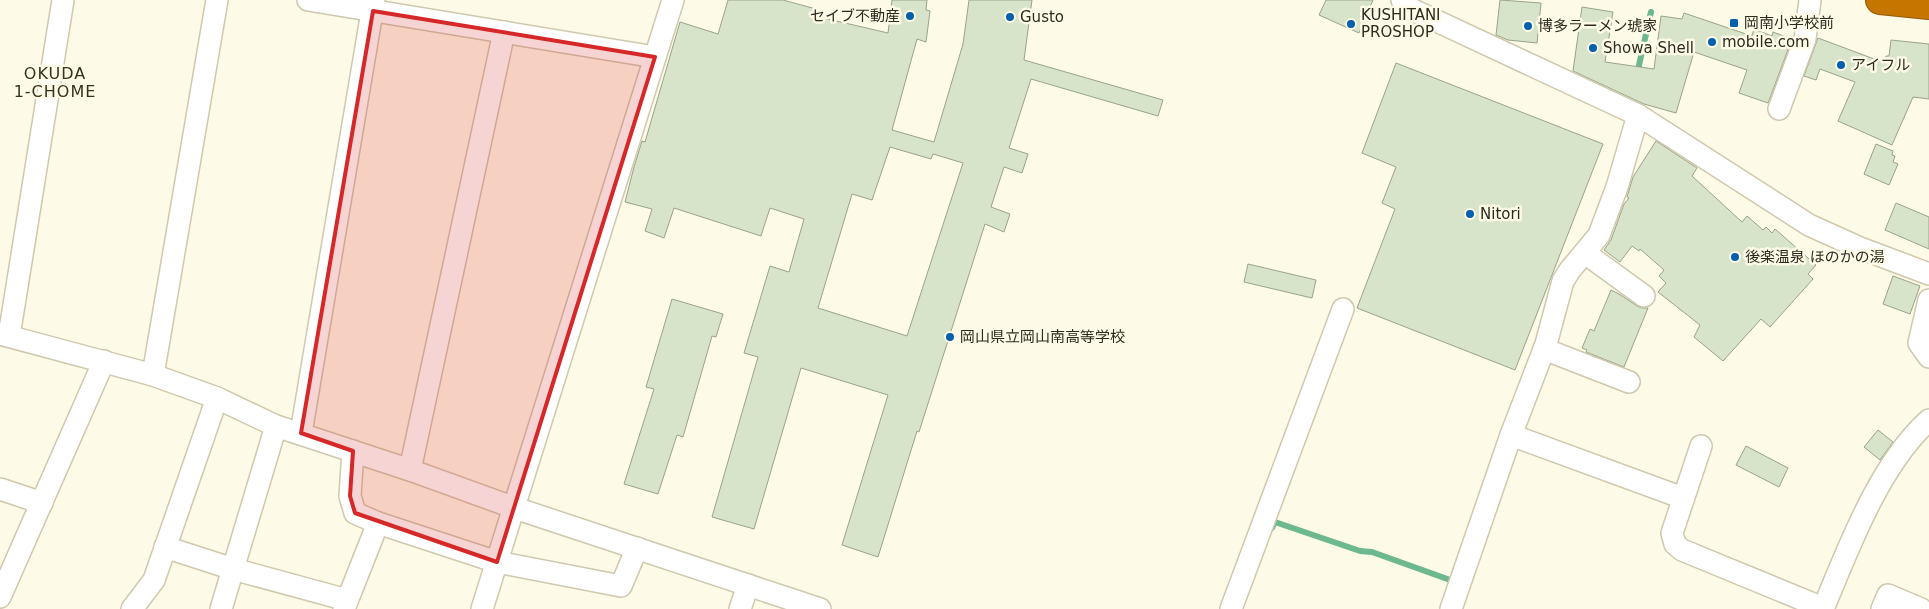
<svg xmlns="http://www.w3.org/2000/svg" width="1929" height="609" font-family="'DejaVu Sans','Noto Sans JP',sans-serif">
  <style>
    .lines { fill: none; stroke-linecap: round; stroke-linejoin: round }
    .stream { stroke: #6db88f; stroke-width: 6 }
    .building { fill: #d7e4c9; stroke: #98a38a; fill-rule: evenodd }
    .minor-casing { stroke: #cfc8ac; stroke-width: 24 }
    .highway-casing { stroke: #905b0b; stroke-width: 30 }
    .minor { stroke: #fff; stroke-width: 21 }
    .highway { stroke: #c57600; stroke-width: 28 }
    .marked { fill: #d62828; fill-opacity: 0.2; stroke: #d62828; stroke-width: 4; stroke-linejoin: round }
    .poi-dot { fill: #0360ad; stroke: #fefae8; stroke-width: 2 }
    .labels { text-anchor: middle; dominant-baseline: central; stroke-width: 5; stroke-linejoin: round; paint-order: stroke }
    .poi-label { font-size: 15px; fill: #2d2a1f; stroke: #fefae8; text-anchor: start }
    .neighbourhood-label { font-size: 16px; letter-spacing: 1px; fill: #38321a; stroke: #fefae8 }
  </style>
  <rect width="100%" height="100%" fill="#fefae8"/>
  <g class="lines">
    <g class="stream">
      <path d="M 1637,74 L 1651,12"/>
      <path d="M 1272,528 L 1275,522 L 1360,551 L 1372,552 L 1453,581"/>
    </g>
  </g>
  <g class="building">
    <path d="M 728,0 L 783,0 L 816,9 L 815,16 L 888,33 L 892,0 L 927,0 L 926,10 L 930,11 L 926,42 L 917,39 L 892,130 L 934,142 L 963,44 L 969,0 L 1032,0 L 1024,60 L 1163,100 L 1158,116 L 1031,79 L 1009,148 L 1028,154 L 1022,173 L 1004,167 L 991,207 L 1010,214 L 1004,232 L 985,224 L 919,432 L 917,431 L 878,557 L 842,545 L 888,395 L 801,368 L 754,529 L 712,517 L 758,357 L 744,353 L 770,266 L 789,272 L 804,219 L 770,208 L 761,236 L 674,208 L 664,238 L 645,231 L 652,209 L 625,202 L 634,167 L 642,141 L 645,142 L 680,22 L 718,34 ZM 890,147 L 931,159 L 933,154 L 963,163 L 907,336 L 818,308 L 852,194 L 872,200 Z"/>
    <path d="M 1326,0 L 1373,0 L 1359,33 L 1319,15 Z"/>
    <path d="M 1500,0 L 1541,3 L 1537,43 L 1508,40 L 1496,35 Z"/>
    <path d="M 1582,7 L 1613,12 L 1605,62 L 1654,69 L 1661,16 L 1682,19 L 1684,13 L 1752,36 L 1754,29 L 1772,36 L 1773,32 L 1792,39 L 1768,103 L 1739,93 L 1747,70 L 1694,52 L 1676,113 L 1644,104 L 1573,71 Z"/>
    <path d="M 1818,38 L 1885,63 L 1886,56 L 1889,56 L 1891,40 L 1929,44 L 1929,99 L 1913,97 L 1892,145 L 1838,121 L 1855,82 L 1820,69 L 1816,80 L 1804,76 Z"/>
    <path d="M 1396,63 L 1603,144 L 1515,370 L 1357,308 L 1395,209 L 1382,203 L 1396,167 L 1362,153 Z"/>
    <path d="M 1656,141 L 1697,168 L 1692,176 L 1742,222 L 1747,216 L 1763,230 L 1766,227 L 1772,233 L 1775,229 L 1816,265 L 1808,274 L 1813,279 L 1770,327 L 1761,319 L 1723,361 L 1694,337 L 1700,325 L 1658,292 L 1666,283 L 1659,276 L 1664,270 L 1640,249 L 1639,251 L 1632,246 L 1620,262 L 1604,250 L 1611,240 L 1624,204 L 1629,198 L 1627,197 L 1633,177 Z"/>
    <path d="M 1876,144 L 1893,151 L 1892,155 L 1895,156 L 1893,162 L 1898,164 L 1889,185 L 1864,174 Z"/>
    <path d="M 1896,203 L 1929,217 L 1929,249 L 1885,230 Z"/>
    <path d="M 1248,264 L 1316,280 L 1312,298 L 1244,282 Z"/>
    <path d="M 1893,276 L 1920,286 L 1910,314 L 1883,304 Z"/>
    <path d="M 1611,290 L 1619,294 L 1637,306 L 1642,308 L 1648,308 L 1624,367 L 1586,352 L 1587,350 L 1582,348 L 1590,329 L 1594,331 Z"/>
    <path d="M 672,299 L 723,314 L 716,337 L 712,336 L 683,437 L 677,435 L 658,494 L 624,484 L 654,389 L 646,387 Z"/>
    <path d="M 1878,430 L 1893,442 L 1880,460 L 1864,447 Z"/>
    <path d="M 1746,446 L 1788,468 L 1779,487 L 1736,465 Z"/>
  </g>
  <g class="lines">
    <defs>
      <g id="minor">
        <path d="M 308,0 L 655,57"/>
        <path d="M 1402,0 L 1413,10 L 1638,115 L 1809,225 L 1860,248 L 1929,274"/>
        <path d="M 1779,109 L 1805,39 L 1810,0"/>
        <path d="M 1585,253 L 1644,296"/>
        <path d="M 1929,300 L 1919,343 L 1929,357"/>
        <path d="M 0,334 L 153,375 L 217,398 L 276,426 L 410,470 L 515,508 L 820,609"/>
        <path d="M 9,336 L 63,0"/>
        <path d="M 1544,349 L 1629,382"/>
        <path d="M 153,375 L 217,0"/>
        <path d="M 301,433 L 374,0"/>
        <path d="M 1511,435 L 1683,498"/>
        <path d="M 1701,446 L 1672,533 L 1675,544 L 1682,550 L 1823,608"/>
        <path d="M 353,451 L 350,496 L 355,513 L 378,523 L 497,562 L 621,586 L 637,548"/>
        <path d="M 410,470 L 504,32"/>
        <path d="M 0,489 L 42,503"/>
        <path d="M 165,547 L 233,569 L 347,600"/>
        <path d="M 0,597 L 104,361"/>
        <path d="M 132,609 L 154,580 L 217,398"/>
        <path d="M 221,609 L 276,426"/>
        <path d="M 344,609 L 378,523"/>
        <path d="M 482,609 L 673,0"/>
        <path d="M 740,609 L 748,585"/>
        <path d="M 1231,609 L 1343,309"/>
        <path d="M 1451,609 L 1511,435 L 1546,344 L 1563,281 L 1570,270 L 1599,235 L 1617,187 L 1638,115"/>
        <path d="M 1823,609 C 1849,547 1879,465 1929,420"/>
        <path d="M 1882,609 L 1888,595 L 1921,609"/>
      </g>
      <path id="highway" d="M 1880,0 L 1929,5"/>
    </defs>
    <use href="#minor" class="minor-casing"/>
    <use href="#highway" class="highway-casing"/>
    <use href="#minor" class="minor"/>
    <use href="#highway" class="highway"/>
  </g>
  <path class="marked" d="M 373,11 L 655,57 L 497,562 L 355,513 L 350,496 L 353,451 L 301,433 Z"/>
  <g class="poi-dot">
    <circle cx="910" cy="16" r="5"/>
    <circle cx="1010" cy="17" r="5"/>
    <rect x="1729" y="18" width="10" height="10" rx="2.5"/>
    <circle cx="1351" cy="24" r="5"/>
    <circle cx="1528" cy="26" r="5"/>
    <circle cx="1712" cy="42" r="5"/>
    <circle cx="1593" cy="48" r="5"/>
    <circle cx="1841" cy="65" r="5"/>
    <circle cx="1470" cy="214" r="5"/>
    <circle cx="1735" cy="257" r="5"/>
    <circle cx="950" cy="337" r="5"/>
  </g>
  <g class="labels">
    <g class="poi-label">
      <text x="1361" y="15">KUSHITANI<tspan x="1361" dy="17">PROSHOP</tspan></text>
      <text x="900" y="16" text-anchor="end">セイブ不動産</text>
      <text x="1020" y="17">Gusto</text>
      <text x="1744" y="23">岡南小学校前</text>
      <text x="1538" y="26">博多ラーメン琥家</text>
      <text x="1722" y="42">mobile.com</text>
      <text x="1603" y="48">Showa Shell</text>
      <text x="1851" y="65">アイフル</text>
      <text x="1480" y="214">Nitori</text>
      <text x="1745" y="257">後楽温泉 ほのかの湯</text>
      <text x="960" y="337">岡山県立岡山南高等学校</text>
    </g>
    <g class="neighbourhood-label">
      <text x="55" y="73">OKUDA<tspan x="55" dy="18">1-CHOME</tspan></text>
    </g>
  </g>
</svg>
